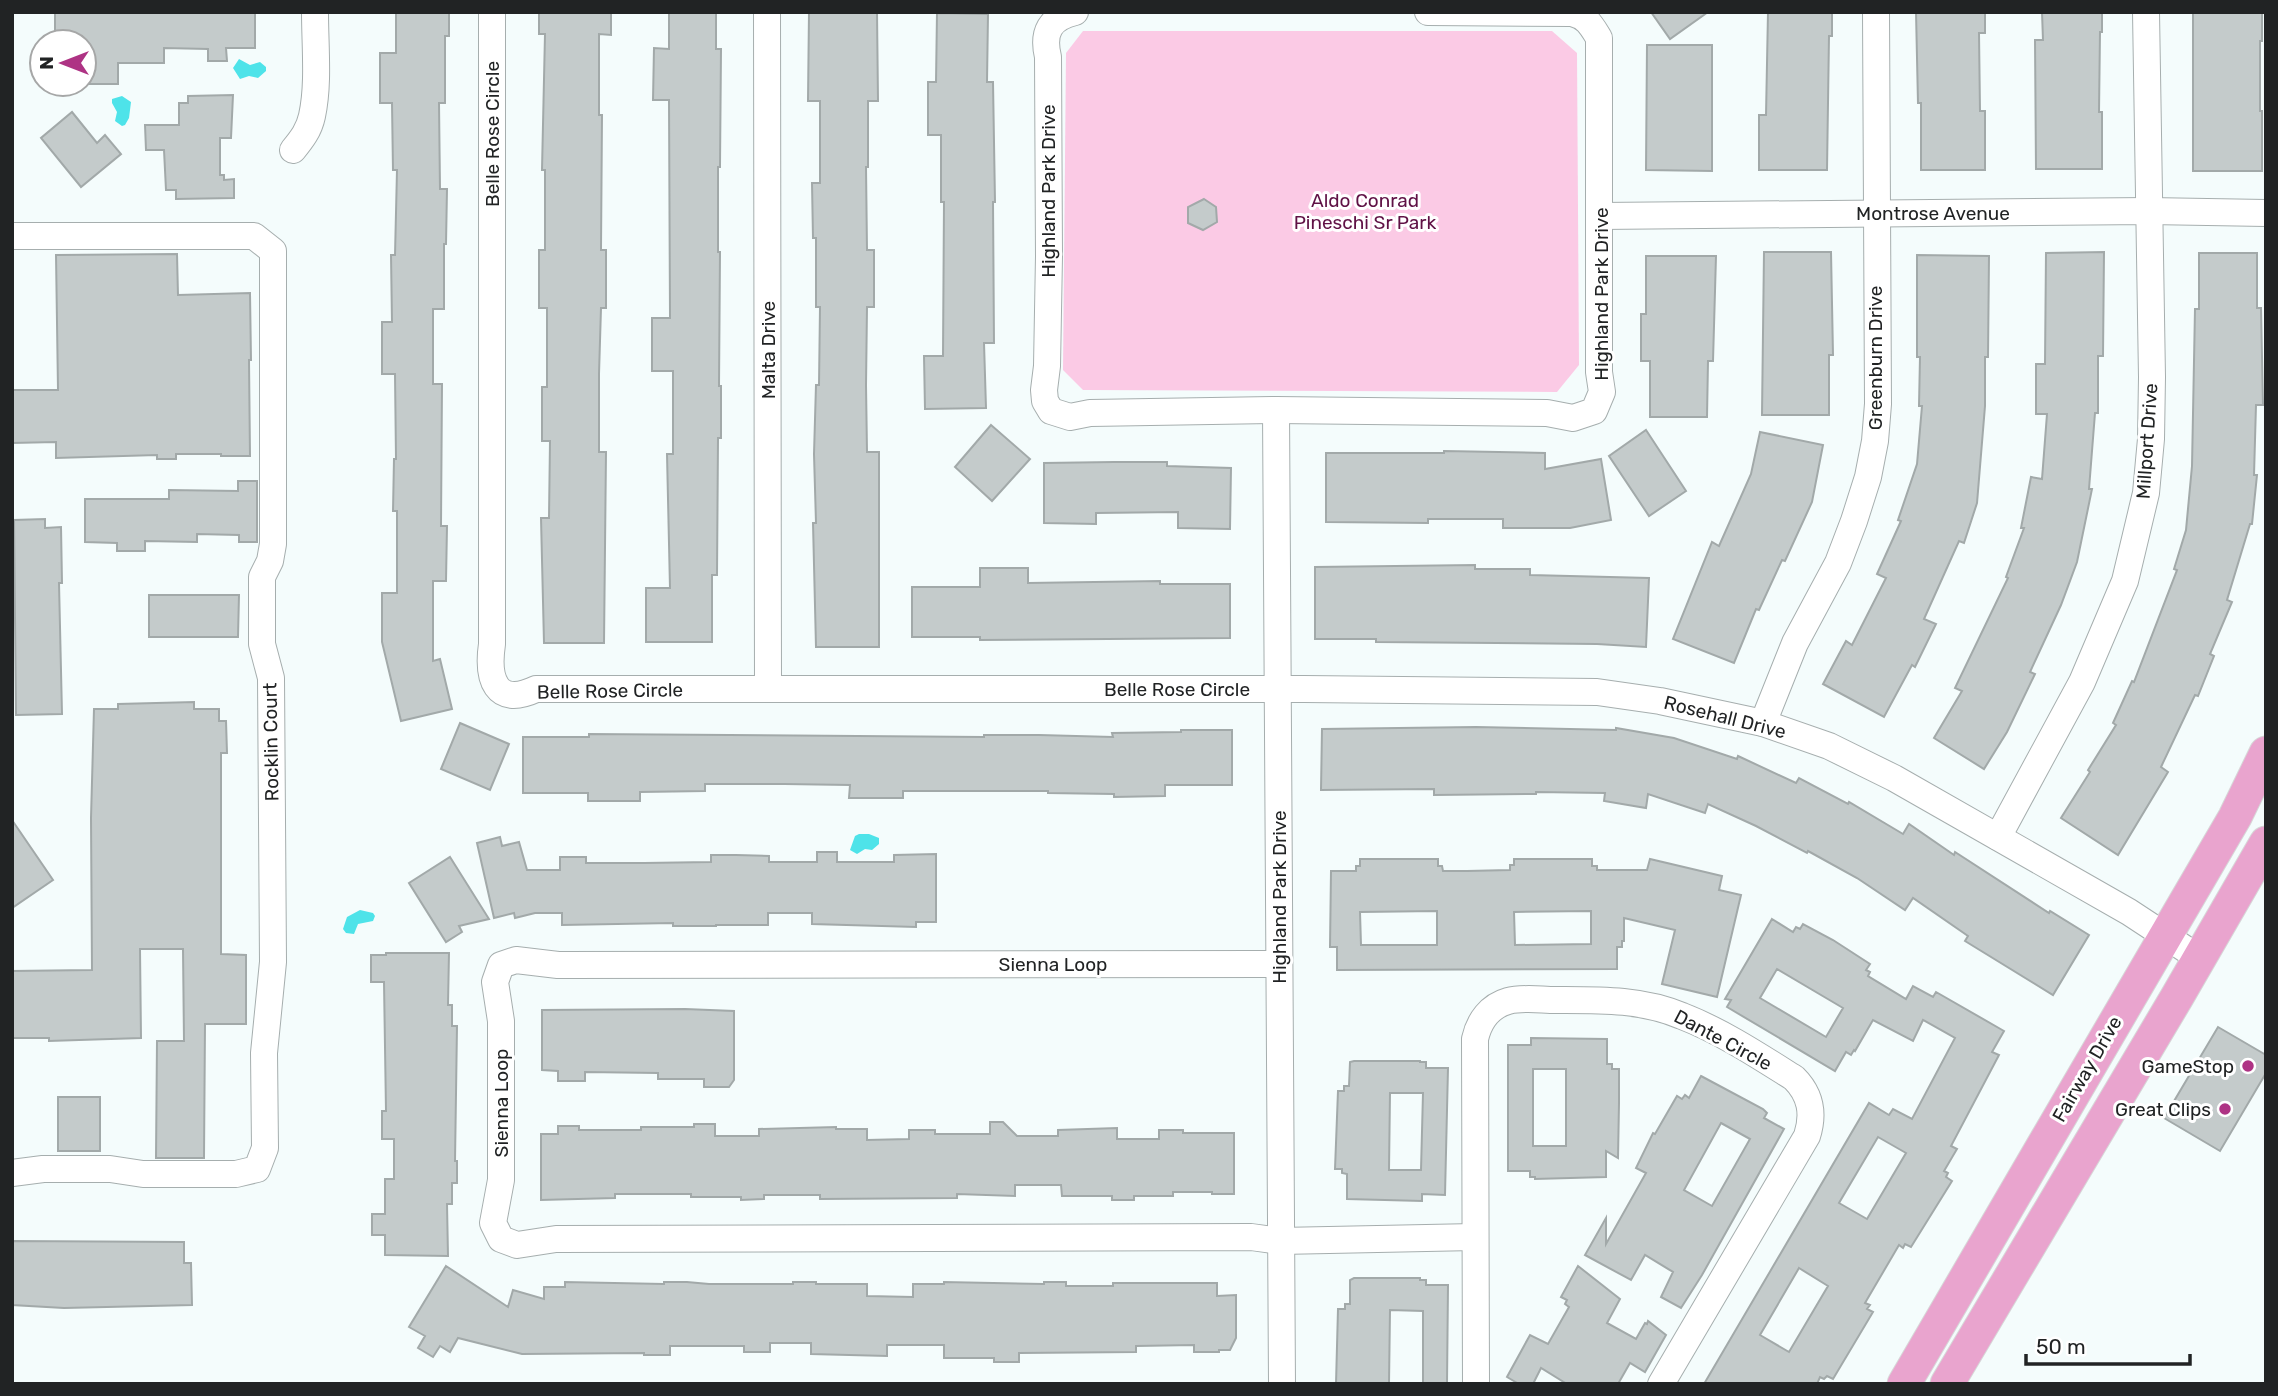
<svg xmlns="http://www.w3.org/2000/svg" width="2278" height="1396" font-family="Rubik,sans-serif">
  <style>
    .green { fill: #fbcae5 }
    .water { fill: #4ee3e9 }
    .building { fill: #c4cbcb; stroke: #a2a9a9; stroke-width: 2; fill-rule: evenodd }
    .lines { fill: none; stroke-linecap: round; stroke-linejoin: round }
    .minor-casing { stroke: #a6aeae; stroke-width: 28 }
    .major-casing { stroke: #d7d7d8; stroke-width: 35 }
    .minor { stroke: #fff; stroke-width: 26 }
    .major { stroke: #e9a4ce; stroke-width: 33 }
    .poi-dot { fill: #ae3384; stroke: #fff; stroke-width: 2.5 }
    .labels { text-anchor: middle; dominant-baseline: central; stroke-width: 6; stroke-linejoin: round; paint-order: stroke }
    .street-label { font-size: 19px; fill: #212324; stroke: #fff }
    .park-label { font-size: 19px; fill: #601246; stroke: #fff }
    .poi-label { font-size: 19px; fill: #212324; stroke: #fff; text-anchor: end }
  </style>
  <rect width="100%" height="100%" fill="#f4fcfc"/>
  <path class="green" d="M 1083,31 L 1552,31 L 1577,53 L 1579,365 L 1557,392 L 1083,390 L 1063,370 L 1066,53 Z"/>
  <g class="water">
    <path d="M 239,59 L 250,65 L 260,62 L 266,67 L 266,71 L 258,78 L 249,76 L 240,79 L 233,68 Z"/>
    <path d="M 122,96 L 131,102 L 129,118 L 125,125 L 122,126 L 115,121 L 117,112 L 112,103 L 112,99 Z"/>
    <path d="M 859,834 L 869,834 L 879,838 L 879,844 L 872,850 L 865,849 L 857,854 L 850,850 L 855,836 Z"/>
    <path d="M 360,910 L 373,913 L 375,916 L 373,921 L 358,924 L 354,934 L 346,933 L 343,929 L 347,917 Z"/>
  </g>
  <g class="building">
    <path d="M 55,12 L 255,12 L 255,48 L 226,48 L 227,61 L 208,61 L 208,49 L 164,48 L 164,63 L 118,63 L 118,84 L 84,84 L 84,42 L 55,42 Z"/>
    <path d="M 396,12 L 449,12 L 449,36 L 445,36 L 445,103 L 439,103 L 440,189 L 447,189 L 446,244 L 444,244 L 444,309 L 433,309 L 433,384 L 442,384 L 441,526 L 447,526 L 446,581 L 433,581 L 433,661 L 440,659 L 452,709 L 401,721 L 382,642 L 382,593 L 397,593 L 397,511 L 393,511 L 394,459 L 396,459 L 395,374 L 382,374 L 382,322 L 392,322 L 391,255 L 395,255 L 397,170 L 393,170 L 392,103 L 380,103 L 380,53 L 396,53 Z"/>
    <path d="M 539,12 L 611,12 L 611,35 L 599,34 L 599,115 L 602,115 L 601,250 L 606,250 L 606,308 L 601,308 L 599,374 L 599,452 L 606,452 L 604,643 L 544,643 L 541,518 L 549,518 L 550,441 L 542,441 L 542,387 L 547,387 L 547,308 L 539,308 L 539,250 L 545,250 L 545,170 L 542,170 L 545,34 L 539,34 Z"/>
    <path d="M 669,12 L 716,12 L 716,49 L 721,49 L 720,167 L 718,167 L 718,252 L 720,252 L 719,386 L 721,386 L 721,438 L 718,438 L 717,575 L 712,575 L 712,642 L 646,642 L 646,588 L 670,588 L 667,454 L 673,454 L 673,371 L 652,371 L 652,318 L 670,318 L 669,100 L 653,100 L 654,48 L 669,49 Z"/>
    <path d="M 809,12 L 877,12 L 878,101 L 868,101 L 868,167 L 866,167 L 867,250 L 874,250 L 874,307 L 867,307 L 866,385 L 867,452 L 879,452 L 879,647 L 816,647 L 813,523 L 816,523 L 814,454 L 816,385 L 819,385 L 820,307 L 816,307 L 816,238 L 813,238 L 812,183 L 820,183 L 820,101 L 808,101 Z"/>
    <path d="M 1651,12 L 1708,12 L 1670,39 Z"/>
    <path d="M 1768,12 L 1832,12 L 1832,36 L 1829,36 L 1827,170 L 1759,170 L 1759,115 L 1766,115 Z"/>
    <path d="M 1916,12 L 1985,12 L 1985,33 L 1979,33 L 1980,111 L 1985,111 L 1985,170 L 1921,170 L 1921,103 L 1918,103 Z"/>
    <path d="M 2042,12 L 2102,12 L 2102,32 L 2100,32 L 2099,112 L 2102,112 L 2102,169 L 2036,169 L 2035,40 L 2043,40 Z"/>
    <path d="M 2193,12 L 2262,12 L 2262,41 L 2260,41 L 2260,111 L 2262,111 L 2262,171 L 2193,171 Z"/>
    <path d="M 937,13 L 988,14 L 987,82 L 993,82 L 995,202 L 993,202 L 994,343 L 984,343 L 986,408 L 925,409 L 924,356 L 943,356 L 944,202 L 941,202 L 941,135 L 928,135 L 928,82 L 936,82 Z"/>
    <path d="M 1647,45 L 1712,45 L 1712,171 L 1646,170 Z"/>
    <path d="M 233,95 L 231,138 L 220,138 L 220,175 L 224,175 L 224,180 L 234,179 L 234,198 L 176,199 L 176,190 L 166,190 L 164,150 L 146,150 L 145,125 L 179,125 L 179,103 L 188,103 L 188,96 Z"/>
    <path d="M 72,112 L 97,143 L 105,135 L 121,154 L 81,187 L 41,138 Z"/>
    <path d="M 1204,199 L 1216,207 L 1217,222 L 1203,230 L 1188,223 L 1188,207 Z"/>
    <path d="M 1764,252 L 1831,252 L 1833,355 L 1829,355 L 1829,415 L 1762,415 Z"/>
    <path d="M 2104,252 L 2103,356 L 2098,356 L 2098,413 L 2095,413 L 2089,489 L 2092,489 L 2077,562 L 2061,605 L 2030,672 L 2035,674 L 2007,732 L 1984,769 L 1934,738 L 1962,691 L 1955,688 L 2008,578 L 2006,577 L 2024,528 L 2021,528 L 2031,477 L 2042,479 L 2047,414 L 2036,414 L 2036,364 L 2045,364 L 2046,253 Z"/>
    <path d="M 2199,253 L 2257,253 L 2257,308 L 2261,308 L 2263,405 L 2256,405 L 2254,475 L 2257,475 L 2252,524 L 2250,524 L 2227,600 L 2232,602 L 2210,654 L 2214,656 L 2198,696 L 2195,695 L 2161,767 L 2168,772 L 2118,855 L 2061,818 L 2090,772 L 2088,770 L 2116,725 L 2113,723 L 2132,681 L 2134,682 L 2177,570 L 2174,569 L 2186,530 L 2192,466 L 2195,309 L 2199,309 Z"/>
    <path d="M 177,254 L 178,295 L 250,293 L 251,360 L 249,360 L 250,456 L 221,456 L 221,454 L 176,454 L 176,459 L 157,459 L 157,455 L 56,458 L 56,442 L 12,443 L 12,390 L 58,390 L 56,255 Z"/>
    <path d="M 1917,255 L 1989,256 L 1988,357 L 1985,357 L 1985,406 L 1977,503 L 1964,543 L 1959,541 L 1924,619 L 1936,624 L 1915,667 L 1912,665 L 1884,717 L 1823,684 L 1846,641 L 1852,645 L 1886,578 L 1877,574 L 1901,521 L 1898,520 L 1917,464 L 1922,406 L 1919,406 L 1920,357 L 1917,357 Z"/>
    <path d="M 1646,256 L 1716,256 L 1713,361 L 1708,361 L 1707,417 L 1650,417 L 1650,361 L 1641,361 L 1641,314 L 1646,314 Z"/>
    <path d="M 991,425 L 1030,459 L 992,501 L 955,467 Z"/>
    <path d="M 1646,430 L 1686,491 L 1649,516 L 1609,456 Z"/>
    <path d="M 1760,432 L 1823,445 L 1812,502 L 1785,561 L 1782,560 L 1759,610 L 1756,609 L 1734,663 L 1673,639 L 1712,542 L 1719,546 L 1751,474 Z"/>
    <path d="M 1444,451 L 1545,453 L 1545,469 L 1601,459 L 1611,520 L 1570,528 L 1503,528 L 1503,519 L 1428,519 L 1428,523 L 1326,522 L 1326,453 L 1444,453 Z"/>
    <path d="M 1114,462 L 1167,462 L 1167,466 L 1231,468 L 1230,529 L 1178,528 L 1178,512 L 1096,513 L 1096,524 L 1044,523 L 1044,463 Z"/>
    <path d="M 238,481 L 257,481 L 257,542 L 239,542 L 239,535 L 197,534 L 197,542 L 145,541 L 145,551 L 117,551 L 117,543 L 85,542 L 85,499 L 169,499 L 169,490 L 238,491 Z"/>
    <path d="M 45,519 L 45,528 L 61,527 L 62,583 L 59,583 L 62,714 L 16,715 L 14,520 Z"/>
    <path d="M 1475,565 L 1475,569 L 1530,569 L 1530,575 L 1649,578 L 1646,647 L 1597,644 L 1376,642 L 1376,639 L 1315,639 L 1315,567 Z"/>
    <path d="M 980,568 L 1028,568 L 1028,583 L 1160,581 L 1160,584 L 1230,584 L 1230,638 L 980,640 L 980,637 L 912,637 L 912,587 L 980,587 Z"/>
    <path d="M 149,595 L 239,595 L 238,637 L 149,637 Z"/>
    <path d="M 194,702 L 194,709 L 219,709 L 219,721 L 226,721 L 227,753 L 221,753 L 221,954 L 246,955 L 246,1024 L 205,1024 L 204,1158 L 156,1158 L 157,1041 L 184,1041 L 183,949 L 140,949 L 141,1038 L 49,1041 L 49,1038 L 12,1038 L 12,971 L 92,970 L 91,818 L 94,709 L 118,709 L 118,704 Z"/>
    <path d="M 460,723 L 509,744 L 490,790 L 441,769 Z"/>
    <path d="M 1476,727 L 1616,730 L 1616,728 L 1674,738 L 1737,759 L 1738,756 L 1796,783 L 1799,778 L 1848,804 L 1849,802 L 1903,834 L 1909,824 L 1954,855 L 1955,852 L 2049,913 L 2050,911 L 2089,935 L 2053,995 L 1965,941 L 1968,936 L 1913,898 L 1905,910 L 1857,878 L 1808,851 L 1807,853 L 1756,826 L 1708,804 L 1705,813 L 1648,794 L 1646,808 L 1604,801 L 1605,793 L 1536,792 L 1536,794 L 1434,795 L 1434,789 L 1321,790 L 1322,729 Z"/>
    <path d="M 1181,730 L 1232,730 L 1232,785 L 1165,785 L 1165,796 L 1114,797 L 1114,794 L 1048,793 L 1048,791 L 903,791 L 903,798 L 849,798 L 850,785 L 784,784 L 705,784 L 705,791 L 640,792 L 640,801 L 588,801 L 588,793 L 523,793 L 523,737 L 589,737 L 589,734 L 984,737 L 984,735 L 1039,735 L 1113,737 L 1112,733 L 1181,732 Z"/>
    <path d="M 12,820 L 53,880 L 12,908 Z"/>
    <path d="M 500,837 L 502,846 L 519,842 L 527,870 L 560,870 L 560,857 L 586,857 L 586,863 L 644,863 L 711,862 L 711,855 L 736,855 L 769,856 L 769,862 L 817,862 L 817,852 L 837,852 L 837,862 L 894,862 L 894,855 L 936,854 L 936,922 L 916,922 L 916,927 L 812,924 L 812,913 L 768,913 L 768,925 L 716,925 L 716,926 L 673,926 L 673,923 L 562,925 L 562,913 L 535,913 L 515,918 L 514,913 L 494,918 L 477,843 Z"/>
    <path d="M 450,857 L 489,919 L 459,926 L 462,932 L 446,942 L 409,883 Z"/>
    <path d="M 1360,859 L 1438,859 L 1438,866 L 1442,866 L 1443,871 L 1467,871 L 1510,870 L 1510,865 L 1514,865 L 1514,859 L 1592,859 L 1592,866 L 1597,866 L 1597,870 L 1647,870 L 1650,859 L 1722,876 L 1719,890 L 1741,895 L 1717,997 L 1662,984 L 1675,930 L 1624,918 L 1624,941 L 1622,941 L 1622,947 L 1617,947 L 1617,969 L 1337,970 L 1337,947 L 1330,947 L 1331,871 L 1356,871 L 1356,866 L 1360,866 ZM 1437,911 L 1437,945 L 1361,945 L 1360,912 ZM 1591,911 L 1591,944 L 1515,945 L 1514,912 Z"/>
    <path d="M 1772,919 L 1793,932 L 1796,927 L 1800,929 L 1803,924 L 1833,940 L 1870,964 L 1866,970 L 1870,972 L 1868,976 L 1906,999 L 1913,986 L 1933,997 L 1936,992 L 2004,1031 L 1992,1052 L 1999,1055 L 1951,1146 L 1957,1149 L 1944,1171 L 1948,1173 L 1946,1177 L 1952,1181 L 1911,1247 L 1905,1244 L 1903,1248 L 1899,1245 L 1865,1303 L 1870,1305 L 1867,1309 L 1873,1312 L 1833,1379 L 1827,1376 L 1824,1379 L 1820,1377 L 1817,1384 L 1704,1384 L 1869,1103 L 1889,1115 L 1893,1109 L 1912,1119 L 1955,1038 L 1923,1020 L 1913,1041 L 1873,1020 L 1855,1051 L 1854,1050 L 1851,1055 L 1846,1052 L 1835,1071 L 1727,1007 L 1731,1000 L 1725,999 ZM 1777,969 L 1843,1008 L 1826,1037 L 1760,998 ZM 1878,1137 L 1906,1153 L 1867,1219 L 1839,1203 ZM 1799,1268 L 1828,1286 L 1789,1352 L 1760,1335 Z"/>
    <path d="M 386,953 L 449,953 L 448,1005 L 452,1005 L 452,1026 L 457,1026 L 455,1161 L 457,1161 L 457,1183 L 452,1183 L 452,1204 L 447,1204 L 448,1256 L 385,1255 L 385,1235 L 372,1235 L 372,1214 L 385,1214 L 385,1179 L 394,1179 L 394,1139 L 382,1139 L 382,1111 L 386,1111 L 384,982 L 371,982 L 371,955 L 386,955 Z"/>
    <path d="M 685,1009 L 734,1011 L 734,1080 L 729,1087 L 704,1087 L 704,1079 L 658,1079 L 658,1073 L 585,1072 L 585,1081 L 558,1081 L 558,1071 L 542,1070 L 542,1010 Z"/>
    <path d="M 2218,1027 L 2266,1055 L 2266,1073 L 2220,1151 L 2164,1118 Z"/>
    <path d="M 1531,1038 L 1607,1039 L 1607,1064 L 1612,1064 L 1612,1069 L 1619,1069 L 1619,1103 L 1618,1158 L 1606,1151 L 1606,1177 L 1535,1179 L 1535,1177 L 1530,1177 L 1530,1171 L 1508,1171 L 1508,1045 L 1531,1045 ZM 1533,1069 L 1566,1069 L 1566,1146 L 1533,1146 Z"/>
    <path d="M 1354,1061 L 1420,1061 L 1420,1062 L 1426,1062 L 1426,1068 L 1448,1068 L 1445,1195 L 1422,1194 L 1422,1201 L 1347,1199 L 1347,1174 L 1342,1173 L 1342,1169 L 1335,1169 L 1338,1091 L 1344,1091 L 1344,1086 L 1349,1086 L 1350,1062 ZM 1390,1093 L 1423,1093 L 1421,1170 L 1389,1170 Z"/>
    <path d="M 1701,1076 L 1763,1109 L 1767,1113 L 1764,1118 L 1784,1129 L 1702,1275 L 1681,1308 L 1661,1297 L 1673,1272 L 1645,1255 L 1631,1280 L 1585,1255 L 1606,1218 L 1606,1244 L 1646,1173 L 1636,1168 L 1653,1133 L 1655,1134 L 1677,1096 L 1682,1099 L 1685,1095 L 1689,1098 ZM 1721,1123 L 1750,1139 L 1712,1206 L 1684,1190 Z"/>
    <rect x="58" y="1097" width="42" height="54"/>
    <path d="M 990,1122 L 1003,1122 L 1017,1136 L 1058,1136 L 1058,1130 L 1117,1128 L 1117,1139 L 1159,1139 L 1159,1130 L 1183,1130 L 1183,1133 L 1234,1133 L 1234,1194 L 1212,1194 L 1212,1192 L 1173,1192 L 1173,1196 L 1134,1196 L 1134,1200 L 1112,1200 L 1112,1196 L 1062,1196 L 1061,1185 L 1015,1185 L 1015,1196 L 957,1194 L 957,1198 L 820,1199 L 820,1195 L 764,1195 L 764,1199 L 741,1200 L 741,1197 L 691,1197 L 691,1194 L 615,1194 L 615,1198 L 541,1200 L 541,1134 L 558,1134 L 558,1126 L 579,1126 L 579,1130 L 641,1130 L 641,1127 L 694,1127 L 694,1124 L 715,1124 L 715,1136 L 759,1136 L 759,1129 L 836,1127 L 836,1129 L 867,1129 L 867,1140 L 909,1139 L 909,1130 L 935,1130 L 935,1134 L 990,1134 Z"/>
    <path d="M 12,1241 L 184,1242 L 184,1263 L 191,1263 L 192,1305 L 64,1308 L 12,1305 Z"/>
    <path d="M 446,1266 L 508,1307 L 513,1290 L 544,1299 L 544,1287 L 565,1287 L 565,1282 L 664,1284 L 664,1282 L 687,1282 L 709,1284 L 793,1284 L 793,1282 L 816,1282 L 816,1284 L 867,1284 L 867,1296 L 913,1297 L 913,1284 L 944,1284 L 944,1282 L 1044,1284 L 1044,1282 L 1066,1282 L 1066,1286 L 1113,1286 L 1113,1283 L 1217,1283 L 1217,1296 L 1236,1295 L 1236,1338 L 1230,1350 L 1219,1350 L 1219,1352 L 1194,1352 L 1194,1345 L 1136,1346 L 1136,1352 L 1019,1353 L 1019,1362 L 994,1362 L 994,1358 L 944,1358 L 944,1345 L 887,1345 L 887,1356 L 811,1354 L 811,1343 L 770,1343 L 770,1352 L 744,1352 L 744,1346 L 670,1346 L 670,1355 L 644,1355 L 644,1353 L 522,1354 L 458,1338 L 450,1352 L 440,1346 L 433,1357 L 418,1348 L 425,1336 L 409,1327 Z"/>
    <path d="M 1578,1266 L 1620,1299 L 1607,1323 L 1636,1339 L 1645,1323 L 1647,1324 L 1648,1321 L 1666,1335 L 1645,1372 L 1630,1363 L 1618,1384 L 1567,1384 L 1541,1368 L 1533,1384 L 1519,1384 L 1507,1377 L 1530,1335 L 1548,1344 L 1569,1307 L 1565,1304 L 1567,1300 L 1561,1297 Z"/>
    <path d="M 1354,1278 L 1420,1278 L 1420,1280 L 1426,1280 L 1426,1285 L 1448,1285 L 1447,1384 L 1423,1384 L 1423,1311 L 1390,1310 L 1389,1384 L 1336,1384 L 1338,1309 L 1345,1309 L 1345,1304 L 1350,1304 L 1350,1280 Z"/>
  </g>
  <g class="lines">
    <defs>
      <g id="minor">
        <path d="M 492,12 L 492,644 C 487,678 495,708 536,689 L 1304,689 L 1597,692 L 1660,701 L 1763,723 L 1829,746 L 1894,778 L 2129,912 L 2199,958"/>
        <path d="M 767,12 L 768,689"/>
        <path d="M 1075,12 C 1050,18 1042,32 1048,57 L 1049,256 L 1047,366 L 1044,390 L 1045,401 L 1051,411 L 1070,417 L 1090,413 L 1276,410 L 1547,413 L 1573,418 L 1594,411 L 1602,392 L 1599,372 L 1599,38 C 1591,25 1587,17 1572,13 L 1428,12"/>
        <path d="M 293,150 C 302,139 309,130 312,116 C 319,84 315,46 315,12"/>
        <path d="M 1600,216 L 2149,211 L 2266,213"/>
        <path d="M 12,236 L 254,236 L 273,251 L 273,544 L 270,561 L 262,577 L 262,644 L 271,678 L 273,962 L 264,1053 L 265,1148 L 257,1169 L 236,1174 L 143,1174 L 110,1169 L 43,1169 L 12,1173"/>
        <path d="M 1276,410 L 1282,1384"/>
        <path d="M 1763,723 L 1795,643 L 1838,563 L 1854,521 L 1868,477 L 1875,441 L 1878,404 L 1876,12"/>
        <path d="M 1998,837 L 2082,682 L 2125,581 L 2146,493 L 2151,439 L 2152,377 L 2146,12"/>
        <path d="M 1279,964 L 558,965 L 516,960 L 501,965 L 495,982 L 501,1021 L 501,1180 L 493,1223 L 501,1239 L 517,1245 L 556,1239 L 1251,1237 L 1280,1241 L 1475,1237"/>
        <path d="M 1476,1384 L 1475,1039 C 1479,1021 1490,1006 1508,1001 C 1523,997 1541,1000 1556,1000 C 1599,1000 1642,999 1682,1016 C 1721,1031 1759,1056 1794,1078 C 1811,1095 1814,1114 1807,1136 L 1661,1384"/>
      </g>
      <g id="major">
        <path d="M 1904,1384 L 2235,817 L 2266,753"/>
        <path d="M 1947,1384 L 2177,997 L 2266,843"/>
      </g>
    </defs>
    <use href="#minor" class="minor-casing"/>
    <use href="#major" class="major-casing"/>
    <use href="#minor" class="minor"/>
    <use href="#major" class="major"/>
  </g>
  <g class="poi-dot">
    <circle cx="2248" cy="1066" r="7"/>
    <circle cx="2225" cy="1109" r="7"/>
  </g>
  <g class="labels">
    <g class="street-label">
      <text transform="translate(492 134) rotate(-90)">Belle Rose Circle</text>
      <text transform="translate(1048 191) rotate(-90)">Highland Park Drive</text>
      <text x="1933" y="213">Montrose Avenue</text>
      <text transform="translate(1601 294) rotate(-90)">Highland Park Drive</text>
      <text transform="translate(768 350) rotate(-90)">Malta Drive</text>
      <text transform="translate(1875 358) rotate(-90)">Greenburn Drive</text>
      <text transform="translate(2147 441) rotate(-86)">Millport Drive</text>
      <text x="1177" y="689">Belle Rose Circle</text>
      <text transform="translate(610 691) rotate(-1)">Belle Rose Circle</text>
      <text transform="translate(1725 717) rotate(14)">Rosehall Drive</text>
      <text transform="translate(271 742) rotate(-91)">Rocklin Court</text>
      <text transform="translate(1279 897) rotate(-90)">Highland Park Drive</text>
      <text x="1053" y="964">Sienna Loop</text>
      <text transform="translate(1723 1040) rotate(28)">Dante Circle</text>
      <text transform="translate(2087 1069) rotate(-60)">Fairway Drive</text>
      <text transform="translate(501 1103) rotate(-90)">Sienna Loop</text>
    </g>
    <g class="park-label">
      <text x="1365" y="200">Aldo Conrad<tspan x="1365" dy="22">Pineschi Sr Park</tspan></text>
    </g>
    <g class="poi-label">
      <text x="2234" y="1066">GameStop</text>
      <text x="2211" y="1109">Great Clips</text>
    </g>
  </g>
  <rect width="2278" height="1396" fill="none" stroke="#212324" stroke-width="28"/>
  <g transform="translate(63 63) rotate(270)"><circle r="33" fill="#ffffff" stroke="#a6a7a7" stroke-width="2"/>
  <path d="M0-5L12 26L0 18L-12 26Z" fill="#ae3384"/>
  <text y="-10" font-size="19" font-weight="bold" text-anchor="middle" fill="#212324">N</text>
  </g>
  <path d="M2026 1354v10h164v-10" fill="none" stroke="#212324" stroke-width="3.5"/>
  <text x="2036" y="1354" font-size="21" fill="#212324" stroke="#ffffff" stroke-width="5" paint-order="stroke">50 m</text>
</svg>
